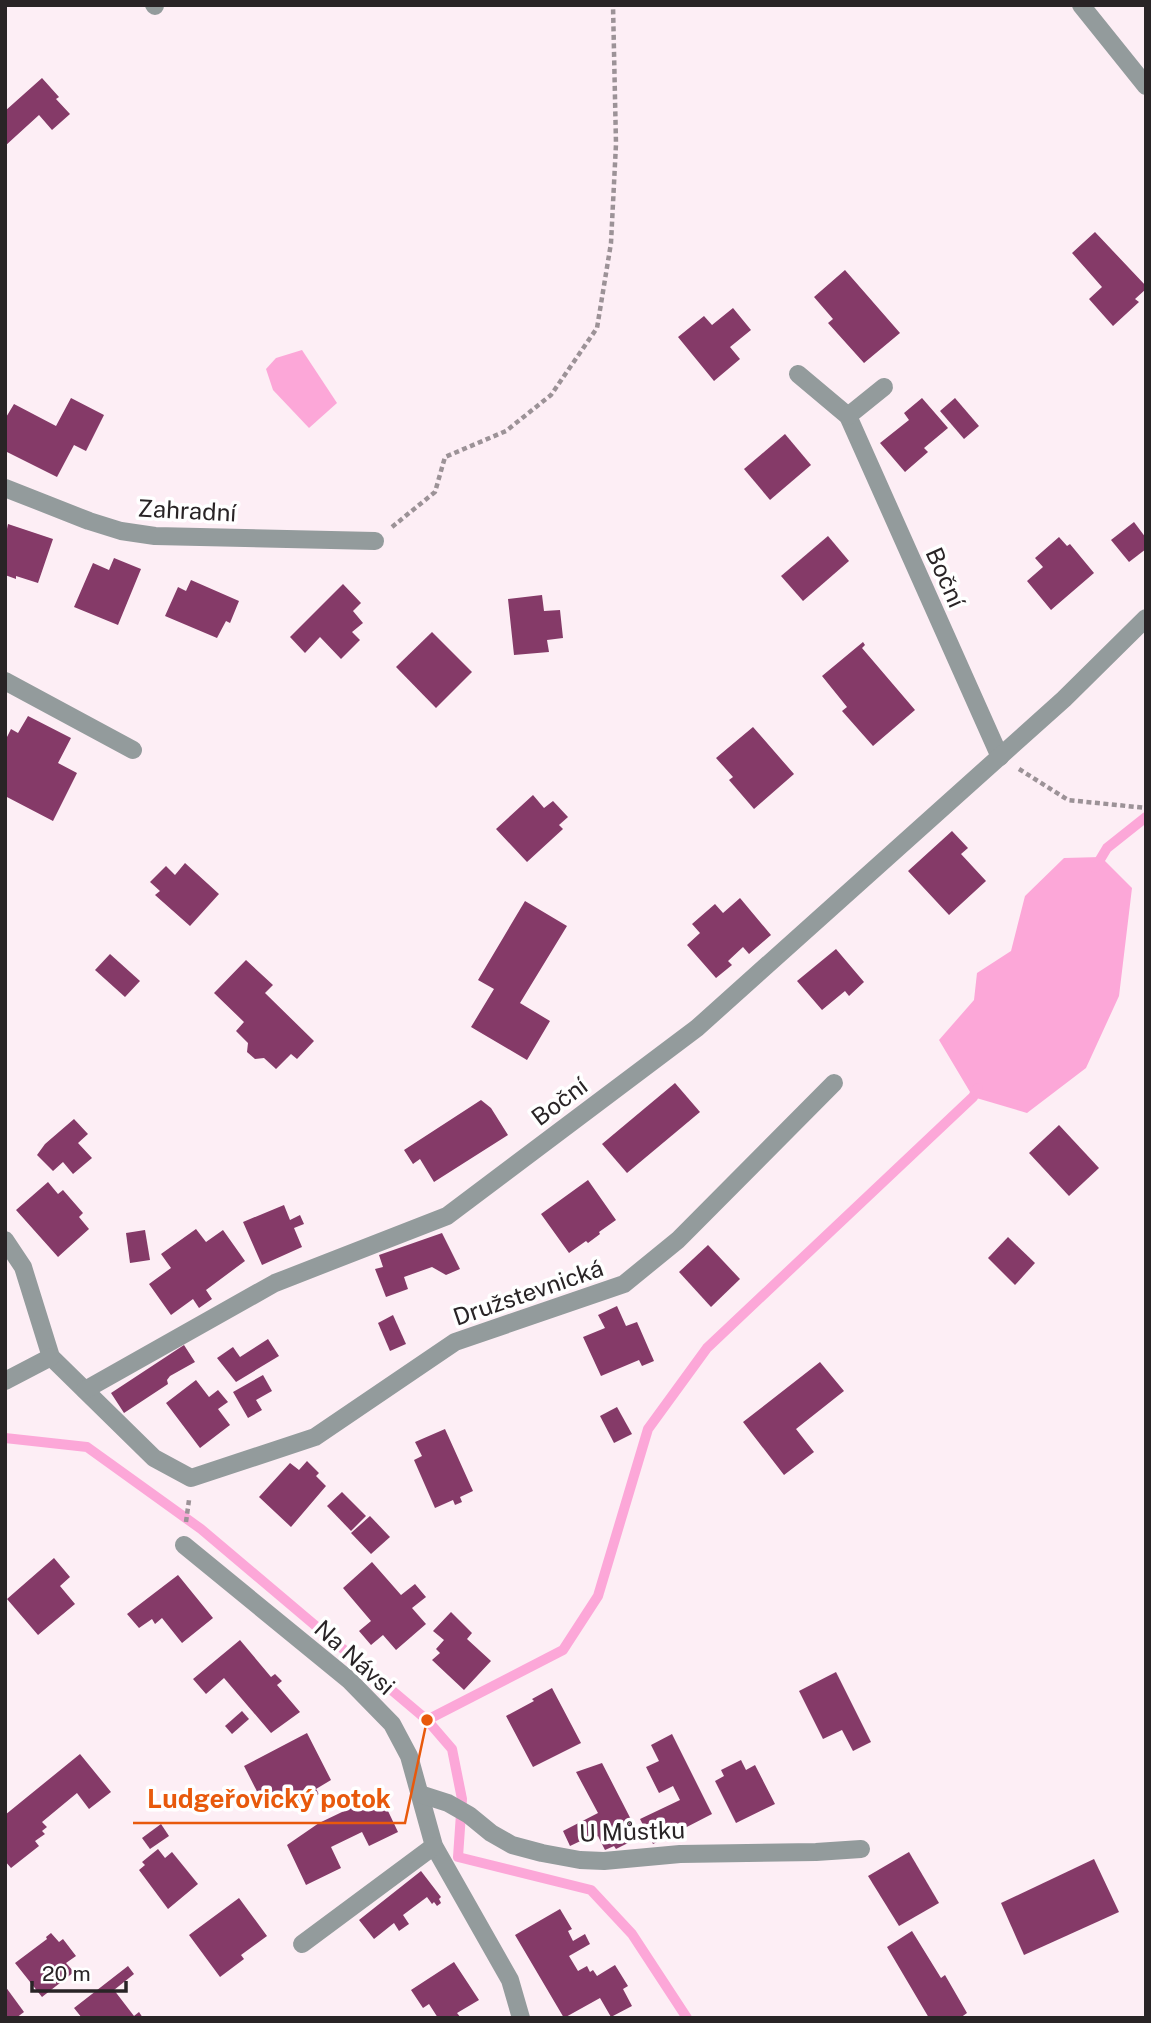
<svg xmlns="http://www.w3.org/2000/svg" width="1151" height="2023" font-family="'Public Sans',sans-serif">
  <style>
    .water { fill: #fca7d8 }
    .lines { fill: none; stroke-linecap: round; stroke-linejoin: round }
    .stream { stroke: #fca7d8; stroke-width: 10 }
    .building { fill: #853a68 }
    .path { stroke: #9c9297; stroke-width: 4.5; stroke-dasharray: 5 3.5; stroke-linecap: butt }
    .minor { stroke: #939b9c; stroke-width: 18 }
    .labels { text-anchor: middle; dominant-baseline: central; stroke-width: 7; stroke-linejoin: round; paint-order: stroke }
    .street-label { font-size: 24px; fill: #292426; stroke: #fff }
    .leader { fill: none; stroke: #e8590c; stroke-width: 2.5 }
    .callout-dot { fill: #e8590c; stroke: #fff; stroke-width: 2.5 }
    .callout-label { font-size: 26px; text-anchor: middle; font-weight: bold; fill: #e8590c; stroke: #fff; stroke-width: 7; stroke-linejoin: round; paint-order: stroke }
  </style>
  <rect width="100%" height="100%" fill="#fdeef5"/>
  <g class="water">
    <path d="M 302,350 L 337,403 L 309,428 L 273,390 L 266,369 L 276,358 Z"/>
    <path d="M 1101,857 L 1132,888 L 1119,996 L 1086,1068 L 1027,1113 L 973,1097 L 939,1040 L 974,1000 L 977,973 L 1011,951 L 1025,896 L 1064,858 Z"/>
  </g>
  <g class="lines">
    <g class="stream">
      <path d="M 1095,868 L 1107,848 L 1146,817"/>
      <path d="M 5,1438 L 87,1447 L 201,1529 L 427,1720 L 452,1749 L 462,1799 L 458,1857 L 591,1890 L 632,1934 L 687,2018"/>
      <path d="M 427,1720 L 563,1650 L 598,1596 L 648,1429 L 707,1348 L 973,1097 L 978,1088"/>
    </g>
  </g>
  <g class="building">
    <path d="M 42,78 L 59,97 L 56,99 L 70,114 L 52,130 L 39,115 L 5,146 L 5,111 Z"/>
    <path d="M 1095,232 L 1146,286 L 1146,289 L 1135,299 L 1139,302 L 1113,326 L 1089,299 L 1102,287 L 1072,253 Z"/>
    <path d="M 845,270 L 900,333 L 864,363 L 828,323 L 833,319 L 814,297 Z"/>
    <path d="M 733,308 L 751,330 L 730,347 L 740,359 L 714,381 L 678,337 L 704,316 L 712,325 Z"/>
    <path d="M 71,398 L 104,415 L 86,451 L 74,445 L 57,477 L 5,451 L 5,419 L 14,404 L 56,426 Z"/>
    <path d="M 922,398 L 948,428 L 924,448 L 928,452 L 905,472 L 880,443 L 909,420 L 904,413 Z"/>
    <path d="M 955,398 L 979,426 L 964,439 L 940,411 Z"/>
    <path d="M 785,434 L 811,465 L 770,500 L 744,469 Z"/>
    <path d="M 1134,522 L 1146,538 L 1146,549 L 1129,562 L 1111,540 Z"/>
    <path d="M 8,524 L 53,539 L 38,583 L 16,576 L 16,579 L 5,575 L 5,528 L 7,529 Z"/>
    <path d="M 828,536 L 849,561 L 803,601 L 781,576 Z"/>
    <path d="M 1059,537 L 1067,546 L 1070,544 L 1094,573 L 1051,610 L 1027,581 L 1043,567 L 1035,558 Z"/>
    <path d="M 114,558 L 141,569 L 118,625 L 74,607 L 93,563 L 109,570 Z"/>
    <path d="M 191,580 L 239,601 L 230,623 L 226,621 L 217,638 L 165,616 L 178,587 L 186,591 Z"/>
    <path d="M 343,584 L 361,603 L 353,611 L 363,623 L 352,632 L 360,640 L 341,659 L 320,637 L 305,653 L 290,637 Z"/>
    <path d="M 542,595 L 544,611 L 560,610 L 563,638 L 547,640 L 549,652 L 514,655 L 508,599 Z"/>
    <path d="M 432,632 L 472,672 L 436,708 L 396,667 Z"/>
    <path d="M 863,642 L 865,645 L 862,648 L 915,710 L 873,746 L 842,711 L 847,707 L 822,676 Z"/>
    <path d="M 28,716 L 71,738 L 58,763 L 77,773 L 53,821 L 5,796 L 5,741 L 11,729 L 18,733 Z"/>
    <path d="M 753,727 L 794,774 L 754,809 L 729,780 L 733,777 L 716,758 Z"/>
    <path d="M 533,795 L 544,808 L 553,801 L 568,817 L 559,825 L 563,829 L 527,862 L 496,829 Z"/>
    <path d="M 952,831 L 968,848 L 961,854 L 986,881 L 949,915 L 908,871 Z"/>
    <path d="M 185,863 L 219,894 L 190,926 L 155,895 L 160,891 L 150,882 L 166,866 L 175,875 Z"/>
    <path d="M 740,898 L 771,935 L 749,954 L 743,947 L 728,961 L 732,965 L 716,978 L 687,945 L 700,933 L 692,924 L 715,904 L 723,913 Z"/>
    <path d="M 525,901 L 567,926 L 520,1003 L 550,1021 L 527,1060 L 471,1027 L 494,989 L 478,980 Z"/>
    <path d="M 836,949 L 864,982 L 849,996 L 845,991 L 822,1010 L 797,981 Z"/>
    <path d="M 110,954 L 140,981 L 125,997 L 95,970 Z"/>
    <path d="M 246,960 L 273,985 L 265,993 L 314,1041 L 297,1059 L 291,1054 L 276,1069 L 264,1058 L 255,1059 L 247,1052 L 248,1043 L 236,1031 L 244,1022 L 214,993 Z"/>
    <path d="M 675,1083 L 700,1112 L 627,1173 L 602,1144 Z"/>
    <path d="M 481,1100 L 491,1108 L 508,1135 L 434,1182 L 420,1159 L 413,1164 L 404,1150 Z"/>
    <path d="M 74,1119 L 88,1134 L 78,1143 L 92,1158 L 73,1174 L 63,1162 L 53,1171 L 37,1155 L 45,1144 Z"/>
    <path d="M 1059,1125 L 1099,1168 L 1069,1196 L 1029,1153 Z"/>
    <path d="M 588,1180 L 616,1220 L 599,1232 L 600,1234 L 588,1243 L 586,1241 L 569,1253 L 541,1214 Z"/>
    <path d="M 48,1182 L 58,1194 L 63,1190 L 83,1213 L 79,1217 L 89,1229 L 58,1257 L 16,1210 Z"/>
    <path d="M 284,1205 L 290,1220 L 300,1215 L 304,1224 L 294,1228 L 302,1247 L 262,1265 L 243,1222 Z"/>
    <path d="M 196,1229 L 206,1242 L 223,1230 L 245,1261 L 206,1290 L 212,1299 L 199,1308 L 193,1299 L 171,1315 L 149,1284 L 171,1268 L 161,1254 Z"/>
    <path d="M 145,1230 L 150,1260 L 130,1263 L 126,1233 Z"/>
    <path d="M 442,1233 L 460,1269 L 446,1275 L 432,1267 L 404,1277 L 408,1289 L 386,1297 L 375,1269 L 383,1267 L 379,1255 Z"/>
    <path d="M 1008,1237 L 1035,1263 L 1015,1285 L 988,1258 Z"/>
    <path d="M 708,1245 L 740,1279 L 711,1307 L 679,1272 Z"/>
    <path d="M 617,1306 L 626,1326 L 637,1322 L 654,1361 L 642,1366 L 639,1360 L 601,1376 L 583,1337 L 605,1328 L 598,1315 Z"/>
    <path d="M 393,1315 L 406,1344 L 390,1351 L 378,1323 Z"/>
    <path d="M 268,1339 L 279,1356 L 236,1382 L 217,1358 L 233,1347 L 240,1357 Z"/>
    <path d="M 184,1345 L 195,1362 L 170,1376 L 167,1380 L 168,1384 L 124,1413 L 111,1393 Z"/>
    <path d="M 820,1362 L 844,1391 L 796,1429 L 814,1452 L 784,1475 L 743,1422 Z"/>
    <path d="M 263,1375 L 272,1391 L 256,1400 L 262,1410 L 248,1418 L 233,1392 Z"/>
    <path d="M 196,1380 L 209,1397 L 218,1390 L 228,1402 L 218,1409 L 230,1425 L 200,1448 L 166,1403 Z"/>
    <path d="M 617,1407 L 632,1434 L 614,1443 L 600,1416 Z"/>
    <path d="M 445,1429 L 473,1491 L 460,1497 L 462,1502 L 455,1505 L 453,1500 L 435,1508 L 414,1460 L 422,1456 L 415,1442 Z"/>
    <path d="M 307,1461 L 319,1473 L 316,1476 L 326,1486 L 291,1527 L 259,1497 L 290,1463 L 299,1470 Z"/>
    <path d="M 342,1492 L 366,1516 L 351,1531 L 327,1506 Z"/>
    <path d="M 370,1516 L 390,1537 L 371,1554 L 351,1533 Z"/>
    <path d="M 54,1558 L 70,1577 L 60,1586 L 75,1604 L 38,1635 L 7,1599 Z"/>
    <path d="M 372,1562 L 401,1595 L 415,1584 L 426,1597 L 412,1608 L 426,1624 L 396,1650 L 383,1635 L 371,1645 L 359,1631 L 371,1621 L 343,1588 Z"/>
    <path d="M 178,1575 L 213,1618 L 182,1643 L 162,1618 L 155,1624 L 152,1619 L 139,1628 L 127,1614 Z"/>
    <path d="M 451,1612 L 472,1633 L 467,1639 L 491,1661 L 464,1690 L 432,1660 L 440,1653 L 436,1649 L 444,1640 L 433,1631 Z"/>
    <path d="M 240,1640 L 271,1677 L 275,1674 L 282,1681 L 277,1685 L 300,1712 L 271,1733 L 224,1678 L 206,1694 L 193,1679 Z"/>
    <path d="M 836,1672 L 871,1742 L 853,1751 L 842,1730 L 823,1739 L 799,1691 Z"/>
    <path d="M 552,1688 L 581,1743 L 533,1767 L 506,1716 L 534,1701 L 532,1699 Z"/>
    <path d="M 242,1711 L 249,1719 L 232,1734 L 225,1726 Z"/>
    <path d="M 307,1733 L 331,1780 L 316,1789 L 319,1794 L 294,1808 L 289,1800 L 267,1811 L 244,1766 Z"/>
    <path d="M 672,1734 L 712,1814 L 679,1831 L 682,1837 L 674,1840 L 671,1835 L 653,1844 L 640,1819 L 680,1800 L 673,1786 L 659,1793 L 646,1767 L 659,1761 L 651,1745 Z"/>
    <path d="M 80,1754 L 111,1792 L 89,1809 L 77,1793 L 42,1822 L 47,1827 L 42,1831 L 45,1834 L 35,1841 L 39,1846 L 11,1868 L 5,1861 L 5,1815 Z"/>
    <path d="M 741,1760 L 746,1770 L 755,1765 L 775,1804 L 736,1823 L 715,1781 L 724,1776 L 721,1770 Z"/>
    <path d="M 602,1763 L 640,1837 L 616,1849 L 614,1846 L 605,1850 L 598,1836 L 593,1839 L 591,1836 L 570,1846 L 563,1831 L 598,1813 L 576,1772 Z"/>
    <path d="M 379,1792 L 398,1832 L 369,1846 L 362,1832 L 331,1847 L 341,1868 L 306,1885 L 287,1845 L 319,1823 L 363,1802 L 362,1800 Z"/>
    <path d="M 161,1824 L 169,1836 L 150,1849 L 142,1838 Z"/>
    <path d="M 158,1849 L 165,1858 L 172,1852 L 198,1884 L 168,1909 L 139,1870 L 145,1865 L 142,1862 Z"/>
    <path d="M 909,1852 L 939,1903 L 899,1926 L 868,1876 Z"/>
    <path d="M 1094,1859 L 1119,1912 L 1024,1955 L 1001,1903 Z"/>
    <path d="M 421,1871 L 441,1897 L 439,1899 L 441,1903 L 437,1906 L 434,1902 L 432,1904 L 427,1897 L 403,1915 L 409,1924 L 399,1931 L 394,1923 L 374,1939 L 359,1920 Z"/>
    <path d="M 239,1898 L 267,1936 L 241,1955 L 244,1959 L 220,1977 L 189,1935 Z"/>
    <path d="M 560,1909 L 572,1929 L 568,1931 L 573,1941 L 585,1934 L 590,1944 L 569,1956 L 578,1971 L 587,1966 L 590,1972 L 593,1970 L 597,1976 L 615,1965 L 628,1986 L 623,1989 L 632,2006 L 611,2017 L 600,1998 L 564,2018 L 515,1935 Z"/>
    <path d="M 912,1931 L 941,1978 L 945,1975 L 967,2013 L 960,2018 L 929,2018 L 887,1947 Z"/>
    <path d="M 51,1933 L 59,1942 L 63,1939 L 76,1956 L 66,1963 L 74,1972 L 42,1997 L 15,1963 L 47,1939 L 46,1937 Z"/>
    <path d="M 454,1962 L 479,2000 L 457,2013 L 461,2018 L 438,2018 L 429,2004 L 423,2008 L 411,1990 Z"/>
    <path d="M 128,1966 L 134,1974 L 114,1990 L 134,2016 L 139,2012 L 143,2018 L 82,2018 L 74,2008 Z"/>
    <path d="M 5,1986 L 24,2012 L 16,2018 L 5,2018 Z"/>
  </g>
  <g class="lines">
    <g class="path">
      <path d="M 392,527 L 435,492 L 445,457 L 506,431 L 551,395 L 597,328 L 611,243 L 616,144 L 613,5"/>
      <path d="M 1019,769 L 1068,800 L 1146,808"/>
      <path d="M 186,1522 L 189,1500"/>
    </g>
    <g class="minor">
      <path d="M 154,5 L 155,6"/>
      <path d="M 1081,5 L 1146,86"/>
      <path d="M 798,374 L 848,416 L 1000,757"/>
      <path d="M 848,416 L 884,387"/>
      <path d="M 5,488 L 89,521 L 121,531 L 155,536 L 375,541"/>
      <path d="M 5,681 L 133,750"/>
      <path d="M 5,1240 L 23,1267 L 51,1357 L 154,1458 L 191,1478 L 315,1437 L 455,1342 L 624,1284 L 678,1240 L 834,1083"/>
      <path d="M 5,1381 L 51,1357"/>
      <path d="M 85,1390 L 275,1283 L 447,1216 L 697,1028 L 1064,699 L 1146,618"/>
      <path d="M 184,1545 L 349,1680 L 392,1724 L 409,1756 L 434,1846 L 510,1980 L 521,2018"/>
      <path d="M 420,1794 L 448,1803 L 469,1815 L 491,1833 L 512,1845 L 542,1853 L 580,1860 L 604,1861 L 680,1854 L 816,1852 L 861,1849"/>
      <path d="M 302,1944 L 434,1846"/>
    </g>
  </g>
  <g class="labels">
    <g class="street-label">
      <text transform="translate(187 510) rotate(3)">Zahradní</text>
      <text transform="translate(946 577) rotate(66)">Boční</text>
      <text transform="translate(559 1101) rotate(-37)">Boční</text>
      <text transform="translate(528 1292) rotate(-19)">Družstevnická</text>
      <text transform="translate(355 1657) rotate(42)">Na Návsi</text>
      <text transform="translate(632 1831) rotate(-2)">U Můstku</text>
    </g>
  </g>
  <path class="leader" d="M427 1720L405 1823H133"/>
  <circle class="callout-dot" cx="427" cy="1720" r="7"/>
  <g class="callout-label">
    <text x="269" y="1808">Ludgeřovický potok</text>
  </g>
  <rect width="1151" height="2023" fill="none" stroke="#292426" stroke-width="14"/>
  <path d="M32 1981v10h94v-10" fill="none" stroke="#292426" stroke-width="3.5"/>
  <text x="42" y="1981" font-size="21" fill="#292426" stroke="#ffffff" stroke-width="5" paint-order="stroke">20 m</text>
</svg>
